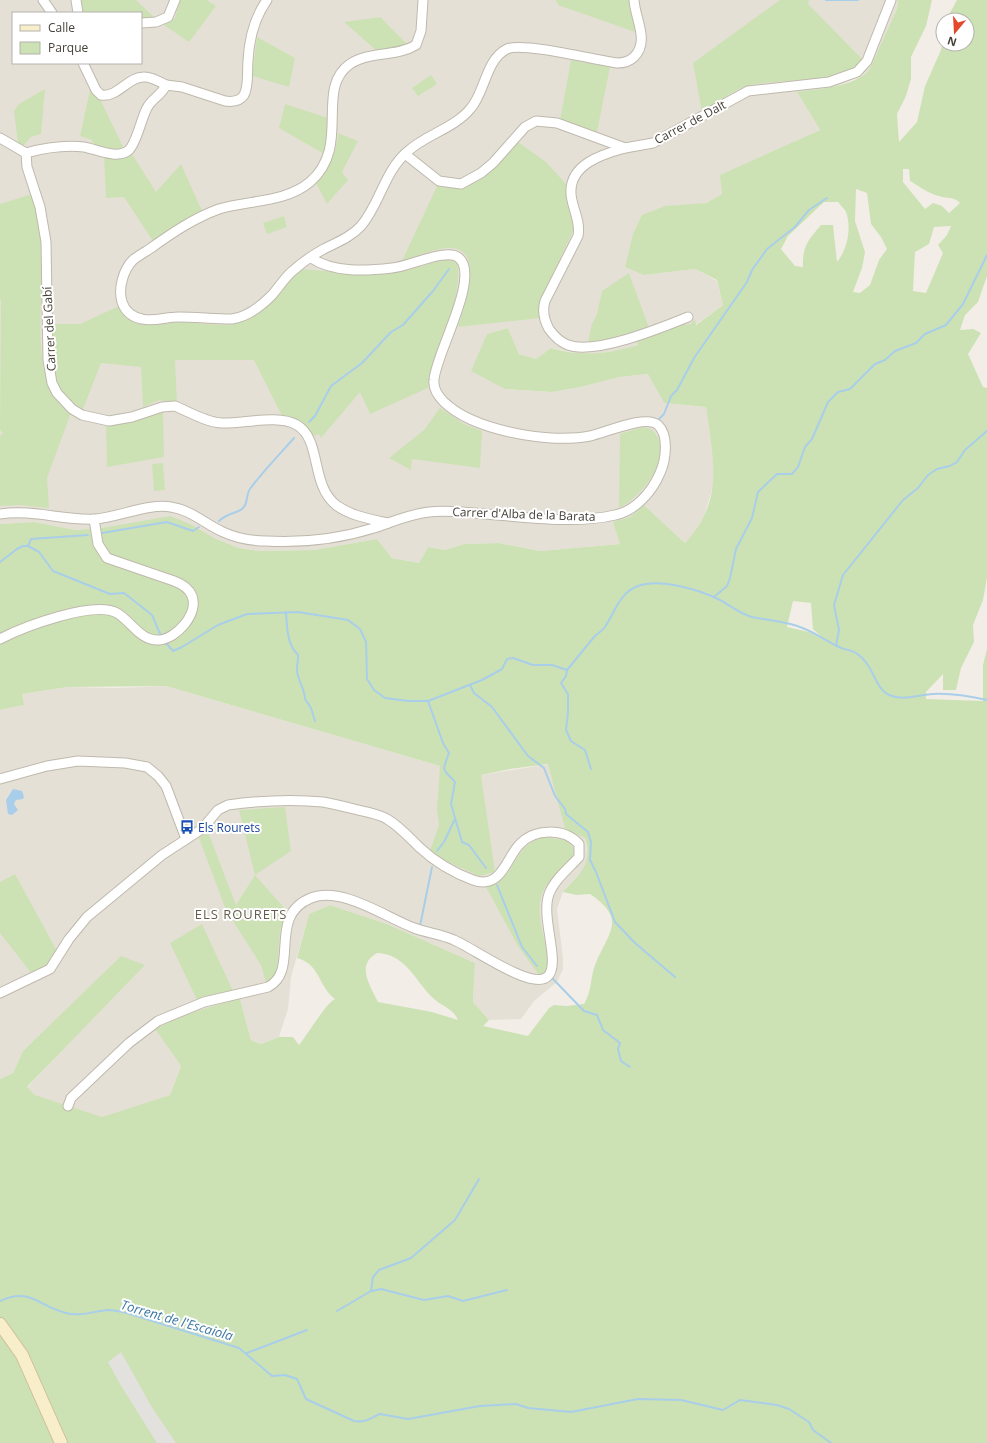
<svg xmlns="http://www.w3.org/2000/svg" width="987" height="1443" font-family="'Open Sans',sans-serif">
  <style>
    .residential { fill: #e5e0d6; fill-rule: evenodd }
    .green { fill: #cde2b4; fill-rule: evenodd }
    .parking { fill: #e3e1de }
    .water { fill: #a9cee9 }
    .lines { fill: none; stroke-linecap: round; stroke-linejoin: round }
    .stream { stroke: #a9cee9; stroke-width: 2 }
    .street-casing { stroke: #bfb9ad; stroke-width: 11 }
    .secondary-casing { stroke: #cdc19b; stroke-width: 14 }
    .street { stroke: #fff; stroke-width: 9 }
    .secondary { stroke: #f9eeca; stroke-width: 12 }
    .labels { text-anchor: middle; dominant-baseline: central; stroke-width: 4; stroke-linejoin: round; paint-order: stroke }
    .street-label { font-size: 12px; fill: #443f37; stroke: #fff }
    .transit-label { font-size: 12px; fill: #164399; stroke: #fff; text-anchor: start }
    .neighbourhood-label { font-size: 13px; letter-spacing: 1px; fill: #665d4f; stroke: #fff }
    .water-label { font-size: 13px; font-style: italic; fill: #3b77a5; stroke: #fff }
  </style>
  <rect width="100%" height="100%" fill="#f2eee7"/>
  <g class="residential">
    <path d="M 0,0 L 898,0 L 897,9 L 869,70 L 864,74 L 838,86 L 797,92 L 820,130 L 721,175 L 722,194 L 706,203 L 690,205 L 644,275 L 695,269 L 717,281 L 723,305 L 692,327 L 622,350 L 586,355 L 551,348 L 536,359 L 519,354 L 508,328 L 487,334 L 505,389 L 552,392 L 581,387 L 620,377 L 649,374 L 664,403 L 706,407 L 715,470 L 714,483 L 704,516 L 693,535 L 685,543 L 644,505 L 630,517 L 614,522 L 620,544 L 540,551 L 499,543 L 464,544 L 445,550 L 428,547 L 419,563 L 392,558 L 377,539 L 314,550 L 259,551 L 239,548 L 214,538 L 108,527 L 76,530 L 34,522 L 0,524 ZM 13,13 L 141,13 L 141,63 L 13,63 Z"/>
    <path d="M 166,686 L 440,766 L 481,775 L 549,764 L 565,828 L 585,838 L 588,859 L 582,871 L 563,892 L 557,909 L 563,958 L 563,969 L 557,982 L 534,1001 L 521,1019 L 489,1020 L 473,1002 L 475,963 L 387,924 L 330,905 L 309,914 L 291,977 L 288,1009 L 279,1037 L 261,1044 L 251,1040 L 240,999 L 155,1029 L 181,1066 L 170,1095 L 95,1120 L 53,1110 L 27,1088 L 67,1045 L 67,1010 L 23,1051 L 13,1073 L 0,1079 L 0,710 L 23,705 L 22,694 L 68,687 L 115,688 Z"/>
  </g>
  <g class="green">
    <path d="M 80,0 L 136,0 L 155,18 L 141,19 L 141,13 L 82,13 Z"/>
    <path d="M 180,0 L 207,0 L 216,6 L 189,42 L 164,25 L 175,18 Z"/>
    <path d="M 556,0 L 630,0 L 635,32 L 558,5 Z"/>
    <path d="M 780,0 L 809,0 L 808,4 L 862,59 C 853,84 773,79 750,85 C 733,90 717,103 702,112 L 693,63 Z"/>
    <path d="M 898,0 L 932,0 L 926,26 L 911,57 L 911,79 L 906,96 L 897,114 L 899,142 L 917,122 L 925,86 L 941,50 L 943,38 L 943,44 L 967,44 L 967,20 L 946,20 L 957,0 L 987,0 L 987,276 L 978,302 L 965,315 L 960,330 L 973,329 L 981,333 L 968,354 L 983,387 L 987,388 L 987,578 L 983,600 L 973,625 L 974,642 L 961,668 L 956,690 L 943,690 L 943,674 L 926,692 L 926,699 L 983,701 L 983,665 L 987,649 L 987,1443 L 0,1443 L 0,1079 L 13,1073 L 23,1051 L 121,956 L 145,965 L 27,1087 L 35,1095 L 102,1117 L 170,1095 L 181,1066 L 155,1029 C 182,1015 210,1006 240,999 L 251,1040 L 261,1044 L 279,1037 L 293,1037 L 299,1045 C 308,1034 326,1003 335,999 C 318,986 320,964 297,958 L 309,914 L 330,905 L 387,924 L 475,963 L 473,1002 L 489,1020 L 483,1026 L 528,1036 L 549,1008 L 554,1005 L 566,1006 L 584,1004 C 592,991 590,978 595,965 C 608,932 628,920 590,894 L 576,895 L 563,892 C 580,873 593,865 585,838 L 565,829 L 548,764 L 510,769 L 481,775 L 495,872 L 479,876 L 446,861 L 430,851 L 439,825 L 437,810 L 440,766 L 166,686 L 68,687 L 22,694 L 24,705 L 0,710 L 0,524 L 34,522 L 76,530 L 108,527 L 170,516 L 190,524 L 214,538 L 239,548 L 259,551 L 314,550 L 377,539 L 392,558 L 419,563 L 428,547 L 445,550 L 464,544 L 499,543 L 540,551 L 620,544 L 613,522 L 630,517 L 644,505 L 685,543 C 725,500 713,460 706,407 L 664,403 L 648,374 L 620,377 L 581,387 L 552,392 L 505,389 L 471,371 L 487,334 L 508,328 L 519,354 L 536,359 L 551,348 C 583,357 606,354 638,345 L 637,342 L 679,325 L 691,324 L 695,319 L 696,325 L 723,305 L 717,280 L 695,269 L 644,275 L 625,267 L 633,234 L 642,215 L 665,206 L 706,203 L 722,194 L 720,175 L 820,130 L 797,92 C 820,88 852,88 869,70 L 897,9 ZM 903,169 L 909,169 L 910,181 C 919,186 929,194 939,196 C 948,199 953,196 960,203 L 949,213 L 942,206 L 933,203 L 925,209 L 903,182 ZM 856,189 L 867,193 L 871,224 L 881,237 L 887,249 L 879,260 L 870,285 L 860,293 L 853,292 L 862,268 L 865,252 L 855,221 ZM 824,202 L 838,202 C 840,205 844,208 846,212 C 852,228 847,250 837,262 L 833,225 L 821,225 C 808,240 802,247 803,267 L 795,266 L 781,249 L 788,236 ZM 951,226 L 947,235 L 938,245 L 943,253 L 926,293 L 913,291 L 915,252 L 929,244 L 934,227 ZM 793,601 L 811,603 L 813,629 L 826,641 L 809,632 L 787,627 ZM 377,953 C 406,954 415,981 433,998 C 442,1007 453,1008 458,1020 L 432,1012 L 378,1002 C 371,987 355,965 377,953 Z"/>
    <path d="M 381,17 L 384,21 L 408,45 L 377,51 L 344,22 Z"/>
    <path d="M 257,37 L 295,58 L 289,87 L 252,76 Z"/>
    <path d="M 571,60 L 610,67 L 597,132 L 560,120 Z"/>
    <path d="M 431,75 L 437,84 L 418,96 L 412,88 Z"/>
    <path d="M 45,89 L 41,134 L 31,137 L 24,145 L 18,144 L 14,111 L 19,104 Z"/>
    <path d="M 90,90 L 94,96 L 101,101 L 124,149 L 115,150 L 94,145 L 92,140 L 80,136 Z"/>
    <path d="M 285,104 L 328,118 L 329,130 L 324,154 L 279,128 Z"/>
    <path d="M 338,133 L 358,141 L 342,172 L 348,180 L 327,204 L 316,183 C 329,169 337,152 338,133 Z"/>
    <path d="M 518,142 L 546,162 L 567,185 L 566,197 L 574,229 L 541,300 L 540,318 L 458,327 C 464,308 487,245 447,248 C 432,249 416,257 402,261 L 437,186 C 473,196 497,166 518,142 Z"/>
    <path d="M 132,154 L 156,192 L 181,164 L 202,211 L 153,241 L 124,197 L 106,198 L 104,157 L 118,159 Z"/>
    <path d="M 32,194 C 37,215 41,236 42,257 C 44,302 27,385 71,413 L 47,478 L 49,508 L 20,505 L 0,506 L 0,436 L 3,433 L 0,430 L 1,301 L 0,299 L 0,204 Z"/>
    <path d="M 284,216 L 287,227 L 267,234 L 263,223 Z"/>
    <path d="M 445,259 L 456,262 C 467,282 437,356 429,379 L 428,388 L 370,414 L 360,392 L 321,438 L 319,434 L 314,436 C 306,425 297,416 282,416 L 254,360 L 175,360 L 177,403 L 159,400 L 143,407 L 141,367 L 101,363 L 83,409 C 49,393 52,356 51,324 L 80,324 L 119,306 C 122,314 127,320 136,323 C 150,328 166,322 181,322 C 202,322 229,330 248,319 C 270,307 282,285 301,269 L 372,275 L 408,270 Z"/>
    <path d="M 629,273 L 649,328 L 613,338 L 588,342 L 592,324 L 597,314 L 602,291 Z"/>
    <path d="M 440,408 L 464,424 L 482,431 L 480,468 L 412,459 L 411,470 L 389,458 L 424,430 Z"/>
    <path d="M 163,411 L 164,457 L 107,467 L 106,425 L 117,424 Z"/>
    <path d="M 643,427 L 651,429 C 678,452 642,497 619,508 L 620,434 Z"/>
    <path d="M 163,463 L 165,490 L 154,491 L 152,464 Z"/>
    <path d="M 285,807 L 291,851 L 255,875 L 287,911 L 280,931 L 277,970 L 275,976 L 266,983 L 261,965 L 226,910 L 199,838 L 208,832 L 236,905 L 255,875 L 239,810 Z"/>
    <path d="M 546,837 L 568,841 L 575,850 C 571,866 548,877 542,894 C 534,917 548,942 548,965 L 545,972 L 539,975 L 518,946 L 486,887 C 518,879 513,841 546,837 Z"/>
    <path d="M 15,874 L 57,951 L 45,967 L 32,974 L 0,933 L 0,882 Z"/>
    <path d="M 202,924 L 233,991 L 197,1000 L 170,943 Z"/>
  </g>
  <path class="parking" d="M 121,1352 L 153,1409 L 176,1443 L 157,1443 L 120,1384 L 108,1362 Z"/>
  <path class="water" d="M 13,789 L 22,791 L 24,797 L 23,799 L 16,800 L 14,804 L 18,810 L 12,815 L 8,814 L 6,800 Z"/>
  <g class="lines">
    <g class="stream">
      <path d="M 826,0 L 858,0"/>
      <path d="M 657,421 L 664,414 L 671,396 L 677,390 L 694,358 L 747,282 L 752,270 L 767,249 L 795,227 L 809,210 L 827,198"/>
      <path d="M 309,422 L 315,416 L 331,386 L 362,363 L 391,332 L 403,325 L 433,291 L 449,269"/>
      <path d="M 219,521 C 229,512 237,514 243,508 C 248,504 246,494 250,489 C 263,471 280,454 294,438"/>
      <path d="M 102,533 L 167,522 L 193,531 L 199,527"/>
      <path d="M 28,546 L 31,539 L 88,535"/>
      <path d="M 0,562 L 17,549 L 23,546 L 28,546 L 39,552 L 53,571 L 110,594 L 124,593 L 152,615 L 161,636"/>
      <path d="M 714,597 L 727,586 L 730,578 L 736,549 L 752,518 L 758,492 L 777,474 L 792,474 L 798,467 L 805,447 L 812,439 L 828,402 L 838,392 L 850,389 L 875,364 L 885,360 L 895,351 L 916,343 L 925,334 L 946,325 L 963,304 L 987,255"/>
      <path d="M 286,612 C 287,628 287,644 298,655 C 299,661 296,666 297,671 C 298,681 305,689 305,699 L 311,708 L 315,721"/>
      <path d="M 165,642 L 173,651 L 182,647 L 218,625 L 247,614 L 298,612 L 348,620 L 360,629 L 366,642 L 367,679 L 374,690 L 385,698 L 408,701 L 428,701 L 482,680 L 502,669 L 507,659 L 513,658 L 533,665 L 552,665 L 567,670 C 576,659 585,648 594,637 C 597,634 602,631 605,627 C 615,612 619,593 638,586 C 661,578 700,590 720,600 C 731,606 740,614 752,617 C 770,621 788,621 805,629 C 817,634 828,642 839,647 C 845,650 851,650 856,653 C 874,664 874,688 889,695 C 903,701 918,695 933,694 C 951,693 969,696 987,700"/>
      <path d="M 836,646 L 839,630 L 834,605 L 843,575 L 903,500 L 918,488 L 928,475 L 937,469 L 950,466 L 957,462 L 965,450 L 987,431"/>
      <path d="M 567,670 L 566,676 L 561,683 L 568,694 L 568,713 L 566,730 L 571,741 L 585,750 L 591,769"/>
      <path d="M 470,685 L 474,693 L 492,707 L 528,756 L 544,768 L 555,796 L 565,809 L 566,814 L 588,832 L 591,842 L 590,860 L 596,872 L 615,922 L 635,943 L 675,977"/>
      <path d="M 428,701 L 443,743 L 449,753 C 441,774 443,768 455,782 L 451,804 L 462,842 L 469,845 L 486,868"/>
      <path d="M 437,851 L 444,842 L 455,819"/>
      <path d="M 497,885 L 522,947 L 537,966"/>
      <path d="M 420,926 L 432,867"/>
      <path d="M 553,979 L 584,1011 L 597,1015 L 603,1030 L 620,1043 L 618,1049 L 621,1061 L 630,1067"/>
      <path d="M 372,1291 L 381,1289 L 424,1300 L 448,1296 L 463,1301 L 507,1290"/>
      <path d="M 0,1301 C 30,1287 38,1306 66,1313 C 81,1317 94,1311 108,1310 C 114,1310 121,1312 127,1313 L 239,1348 L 272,1376 L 285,1375 L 297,1379 L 306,1399 L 354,1421 C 366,1423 370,1418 380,1414 L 408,1419 L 480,1406 L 516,1404 L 528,1408 L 571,1412 L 638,1399 L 681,1400 L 723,1410 L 740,1400 L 777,1405 L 789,1409 L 809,1422 L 813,1430 L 831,1443"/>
      <path d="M 337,1311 L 371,1291 L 373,1277 L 379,1270 L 411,1258 L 455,1220 L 479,1179"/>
      <path d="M 247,1353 L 307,1330"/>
    </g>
    <defs>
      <g id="street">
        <path d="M 43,0 L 52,13"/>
        <path d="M 76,0 L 78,13"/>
        <path d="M 423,0 L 421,31 L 416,45 C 396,57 369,51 350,64 C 314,89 352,146 310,182 C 285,203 248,200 219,209 C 194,218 172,233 151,248 C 145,252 138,256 133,260 C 123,270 118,289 122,302 C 125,311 132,317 142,319 C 153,322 166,317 178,317 C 196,317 214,319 232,319 C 246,317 261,306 271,296 C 279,288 285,276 295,269 C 303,262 313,255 322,250 C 335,243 350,238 361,226 C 380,204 384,172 407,152 C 426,134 454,129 471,108 C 485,92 486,59 507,49 C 523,42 595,60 617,63 C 624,63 629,62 634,57 C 650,41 635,19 634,0"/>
        <path d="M 141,23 L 156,22 L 168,17 L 175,0"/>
        <path d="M 83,63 L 96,90 L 101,95 C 118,98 128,76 145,77 C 152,77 160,82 166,85"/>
        <path d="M 0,138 L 26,153"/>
        <path d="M 625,148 C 603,154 569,164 571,194 C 572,208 581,221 578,236 L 545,301 C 542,311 544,320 549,329 C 554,336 560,342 568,345 C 595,355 661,328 688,317"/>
        <path d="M 26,153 L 27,167 L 40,207 L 46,242 L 48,360 L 52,383 L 57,393 L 72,409 L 82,415 L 109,421 L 132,417 L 162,407 L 175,406 C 189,412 206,422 221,423 C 243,424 278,414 297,425 C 322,440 310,484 336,505 C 351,516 370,519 388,523"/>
        <path d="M 26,153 C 44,148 65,145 84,147 C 96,149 117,160 129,150 C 137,142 141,119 147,108 C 152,98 162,95 166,85 L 182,87 L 225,101 C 232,102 240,101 244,95 C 249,86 247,71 248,61 C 249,40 255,17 267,0"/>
        <path d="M 405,154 L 439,181 L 461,184 L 481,173 L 493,163 L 525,127 L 536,121 L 557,123 L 625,148 L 653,143 L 748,91 L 829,82 L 857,72 L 867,61 L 891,0"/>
        <path d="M 0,514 C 34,509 63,521 96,519 C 119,517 149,503 171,507 C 191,510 205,524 223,532 C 236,538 251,541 266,541 C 303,543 339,539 374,528 C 392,522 410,514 429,512 C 444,510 459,512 474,513 C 517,516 573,525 615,515 C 635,511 652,492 660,473 C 666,460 669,435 658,425 C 646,414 605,433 590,436 C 551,444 474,431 444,402 C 438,396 433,388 434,380 C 435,355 481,277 459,258 C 447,247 409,267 392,268 C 366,271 334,273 311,258"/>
        <path d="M 0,639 C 23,627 94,600 117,613 C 131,621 140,641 159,640 C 176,639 199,614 192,596 C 189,588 182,584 174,581 L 107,558 L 98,544 L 94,519"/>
        <path d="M 0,779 L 47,766 L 78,761 L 125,763 L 147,767 L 158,776 L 166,786 L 186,839"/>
        <path d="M 0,993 L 50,969 L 69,939 L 87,917 L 162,855 L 202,829 L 218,810 L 228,805 C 257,801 294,799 323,802 C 334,804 346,807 358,810 C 368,812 379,814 387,819 C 399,826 409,837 419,847 C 434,861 454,873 473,880 C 501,890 506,859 519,845 C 534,828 564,828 579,844 L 579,857 C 569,868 554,880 549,894 C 540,918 562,965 547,977 C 531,990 473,948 454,940 C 441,934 427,933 414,928 C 385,917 342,886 311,898 C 266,916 301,970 268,987 L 204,1002 L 158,1021 L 129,1043 L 71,1098 L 68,1106"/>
      </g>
      <path id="secondary" d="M 0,1324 L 22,1355 L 61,1443"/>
    </defs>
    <use href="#street" class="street-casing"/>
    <use href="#secondary" class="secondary-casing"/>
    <use href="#street" class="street"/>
    <use href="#secondary" class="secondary"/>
  </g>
  <defs>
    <symbol id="bus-bare" viewBox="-9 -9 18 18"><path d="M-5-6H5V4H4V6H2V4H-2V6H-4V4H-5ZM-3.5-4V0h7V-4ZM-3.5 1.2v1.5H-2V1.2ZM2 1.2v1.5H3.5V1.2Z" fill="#1a4fb4" stroke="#fff" stroke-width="2.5" paint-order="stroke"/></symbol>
  </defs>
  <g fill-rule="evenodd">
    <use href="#bus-bare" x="177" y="817" width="20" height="20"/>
  </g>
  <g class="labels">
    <g class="street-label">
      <text transform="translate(690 122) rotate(-28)">Carrer de Dalt</text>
      <text transform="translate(49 329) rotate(-93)">Carrer del Gabí</text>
      <text transform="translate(524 514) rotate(2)">Carrer d'Alba de la Barata</text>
    </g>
    <g class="transit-label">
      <text x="198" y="827">Els Rourets</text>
    </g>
    <g class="neighbourhood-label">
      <text x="241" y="914">ELS ROURETS</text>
    </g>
    <g class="water-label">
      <text transform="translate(177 1320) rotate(16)">Torrent de l'Escaiola</text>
    </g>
  </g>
  <rect x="12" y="12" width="130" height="52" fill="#ffffff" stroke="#b4b2af"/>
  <rect x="20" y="25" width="20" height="6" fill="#f9eeca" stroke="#b4b2af"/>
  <text x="48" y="32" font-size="12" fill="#443f37">Calle</text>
  <rect x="20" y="42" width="20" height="12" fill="#cde2b4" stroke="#b4b2af"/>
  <text x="48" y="52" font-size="12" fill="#443f37">Parque</text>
  <g transform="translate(955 32) rotate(198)"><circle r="19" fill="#ffffff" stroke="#b4b2af"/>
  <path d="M0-3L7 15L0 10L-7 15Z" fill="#e4492c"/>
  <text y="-6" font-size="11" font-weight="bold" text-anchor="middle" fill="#443f37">N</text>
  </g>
</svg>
